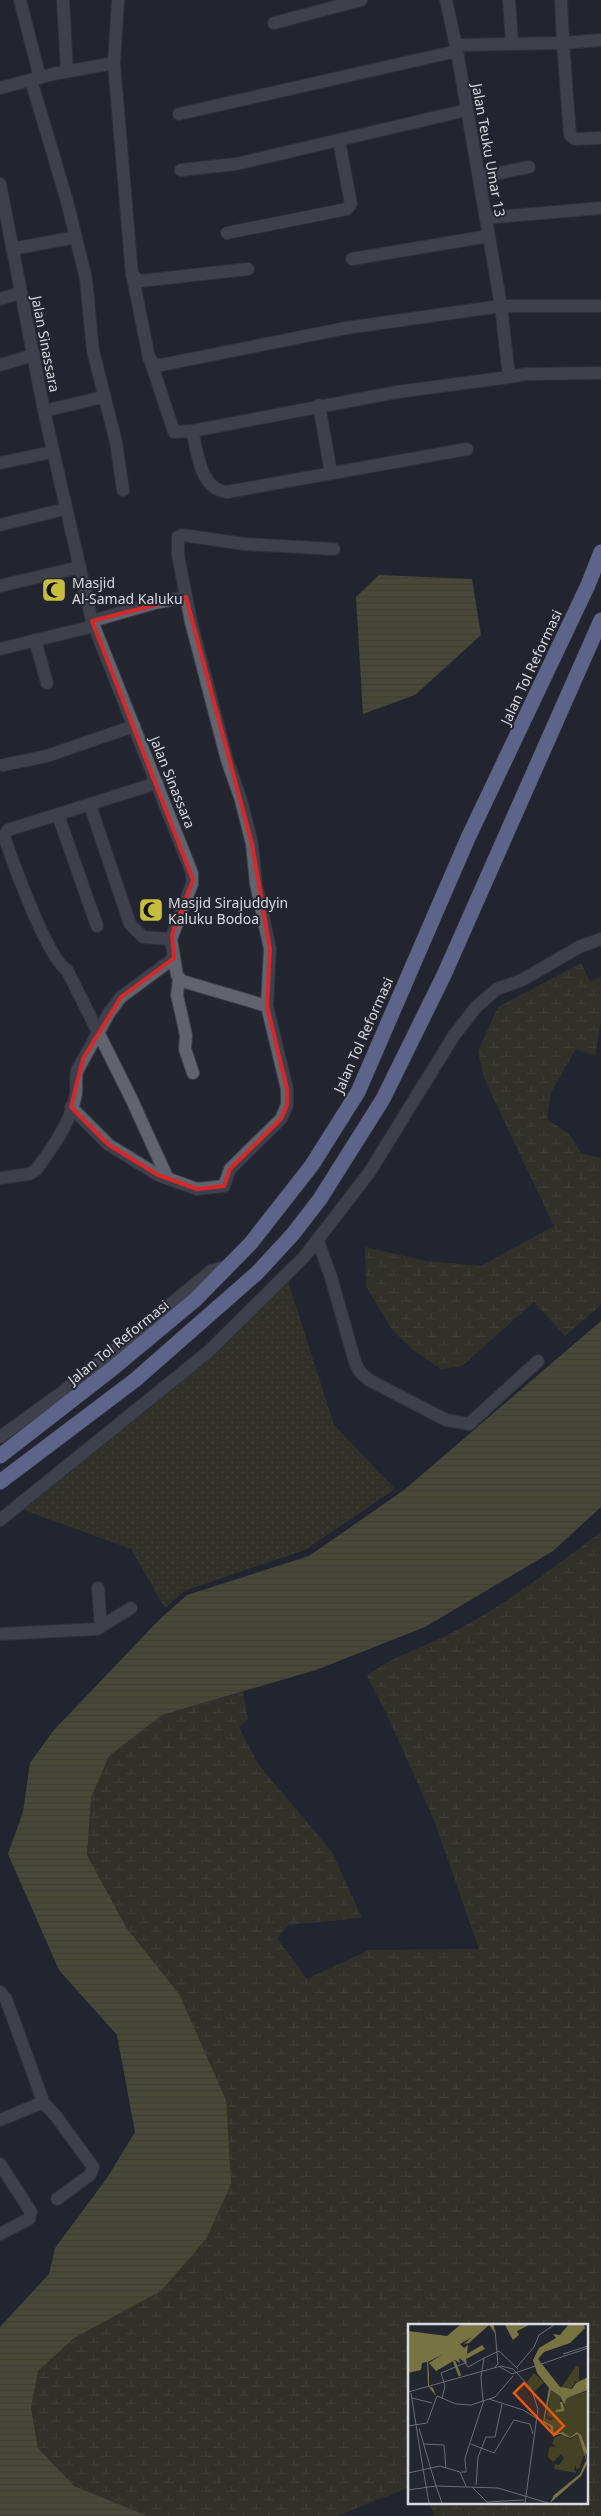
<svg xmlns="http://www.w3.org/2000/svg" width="601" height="2516" font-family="'Noto Sans',sans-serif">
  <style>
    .grass { fill: url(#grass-dots) }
    .wetland { fill: url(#wetland-marsh) }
    .water { fill: url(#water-rules) }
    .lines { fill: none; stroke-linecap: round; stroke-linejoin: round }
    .minor-casing { stroke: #3e3f47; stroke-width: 14 }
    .highway-casing { stroke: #3e3f47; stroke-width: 16 }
    .minor { stroke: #61636f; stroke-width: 12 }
    .highway { stroke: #a7b0f7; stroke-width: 15 }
    .marked { fill: none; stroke: #d62828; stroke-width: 4; stroke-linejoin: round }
    .labels { text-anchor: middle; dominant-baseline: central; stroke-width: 4; stroke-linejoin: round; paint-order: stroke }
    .street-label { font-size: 14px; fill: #d9dae1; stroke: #23252f }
    .poi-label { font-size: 14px; fill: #d9dae1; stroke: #23252f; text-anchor: start }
    .inset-river { fill: none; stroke: #777444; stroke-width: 2.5 }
    .inset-road { fill: none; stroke: #6c6d76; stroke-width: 1 }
    .view { fill: #e8590c; fill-opacity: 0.15; stroke: #e8590c; stroke-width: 2.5 }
    .inset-edge { fill: none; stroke: #d9dae1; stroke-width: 2.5 }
  </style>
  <defs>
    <pattern id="grass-dots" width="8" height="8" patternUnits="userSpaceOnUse" patternTransform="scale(1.25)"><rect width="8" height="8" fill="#444224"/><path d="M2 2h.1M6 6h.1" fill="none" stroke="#5e5d44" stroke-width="1.8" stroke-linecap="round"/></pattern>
    <pattern id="wetland-marsh" width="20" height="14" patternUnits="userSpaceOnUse" patternTransform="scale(1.25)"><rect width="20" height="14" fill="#444224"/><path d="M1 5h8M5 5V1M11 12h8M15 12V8" fill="none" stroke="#5e5d44"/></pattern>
    <pattern id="water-rules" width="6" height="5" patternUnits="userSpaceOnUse" patternTransform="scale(1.25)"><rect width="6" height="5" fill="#777444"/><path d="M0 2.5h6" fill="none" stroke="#5f5d44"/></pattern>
  </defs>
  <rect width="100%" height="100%" fill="#23252f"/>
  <path class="grass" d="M 288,1281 L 334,1425 L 395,1489 L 305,1550 L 184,1591 L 165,1608 L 131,1549 L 24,1510 Z"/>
  <g class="wetland">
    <path d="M 581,963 L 590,981 L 601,977 L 601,1022 L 595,1056 L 576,1049 L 551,1092 L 547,1119 L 569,1134 L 581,1153 L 601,1158 L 601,1305 L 565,1336 L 534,1302 L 462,1366 L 441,1369 L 413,1350 L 392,1330 L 366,1286 L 365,1247 L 426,1261 L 481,1266 L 554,1226 L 484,1078 L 478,1051 L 498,1007 Z"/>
    <path d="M 601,1532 L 601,2516 L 434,2516 L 430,2502 L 587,2502 L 587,2325 L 410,2325 L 410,2487 L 337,2516 L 148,2516 L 74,2486 L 38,2448 L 31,2408 L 38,2371 L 74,2338 L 161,2291 L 179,1994 L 126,1927 L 87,1855 L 91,1798 L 109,1756 L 162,1715 L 243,1692 L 248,1719 L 239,1727 L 258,1764 L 332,1852 L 362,1918 L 288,1925 L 277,1938 L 307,1979 L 369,1950 L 479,1949 L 434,1820 L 389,1719 L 367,1676 C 393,1655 426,1647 455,1631 C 507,1604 554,1567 601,1532 Z"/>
  </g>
  <g class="water">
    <path d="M 379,575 L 472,579 L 481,635 L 415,695 L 363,714 L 356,597 Z"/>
    <path d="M 601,1321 L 601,1507 L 553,1551 L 425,1627 L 316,1670 L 162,1715 L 109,1756 L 91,1798 L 87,1855 L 126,1927 L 179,1994 L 226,2100 L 231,2184 L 206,2239 L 161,2291 L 74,2338 L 38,2371 L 31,2408 L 38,2448 L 74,2486 L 148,2516 L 0,2516 L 0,2327 L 49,2274 L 55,2248 L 107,2178 L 135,2132 L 117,2035 L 59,1970 L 8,1854 L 23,1812 L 30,1763 L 53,1731 L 159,1620 L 187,1595 L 309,1556 L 404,1490 Z"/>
  </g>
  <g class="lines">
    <defs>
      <g id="minor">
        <path d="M 20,0 L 40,78"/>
        <path d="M 63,0 L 67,71"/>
        <path d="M 118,0 L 114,63 L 132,275 L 140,281 L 248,269"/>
        <path d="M 446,0 L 457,51 L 501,306 L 601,306"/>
        <path d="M 509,0 L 512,44"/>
        <path d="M 274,23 L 361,0"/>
        <path d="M 601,40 L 563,43 L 570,135 L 575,139 L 601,138"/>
        <path d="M 456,45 L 563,43 L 561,0"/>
        <path d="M 31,80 L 67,201 L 86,279 L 93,351 L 116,442 L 123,490"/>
        <path d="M 0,88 L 53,74 L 114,63"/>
        <path d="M 179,114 L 457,51"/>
        <path d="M 181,170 L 236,164 L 467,110"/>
        <path d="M 479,177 L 529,167"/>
        <path d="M 0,184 L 44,411 L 92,621 L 192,873 L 192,884 L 171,939 L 177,975 L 182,981 L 267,1006"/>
        <path d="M 486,218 L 601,208"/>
        <path d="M 227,233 L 347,209 L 351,204 L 339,141"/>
        <path d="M 12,249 L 76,237"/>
        <path d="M 352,259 L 489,236"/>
        <path d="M 132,273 L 149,358 L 156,366 L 346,328 L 501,306 L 509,377 L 526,374 L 601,373"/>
        <path d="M 0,299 L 20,293"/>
        <path d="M 151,362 L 174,432 L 192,431 L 397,392 L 509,377"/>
        <path d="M 0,365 L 34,355"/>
        <path d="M 319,405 L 331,473"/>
        <path d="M 44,411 L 103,397"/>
        <path d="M 192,431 C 198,453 200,490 227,492 L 467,449"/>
        <path d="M 0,463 L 52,452"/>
        <path d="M 0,525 L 65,509"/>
        <path d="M 0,586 L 80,567"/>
        <path d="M 92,621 L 155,603 L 186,597"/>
        <path d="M 35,640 L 47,683"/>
        <path d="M 0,649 L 94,626"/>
        <path d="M 3,765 L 47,756 L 134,726"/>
        <path d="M 157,783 L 8,830 L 4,836 C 12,860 48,960 67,970 L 131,1098 L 167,1177"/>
        <path d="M 90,805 L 130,924 L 143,937 L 171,939"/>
        <path d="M 58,815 L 97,926"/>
        <path d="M 179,979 L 177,995 L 186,1035 L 185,1049 L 193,1073"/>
        <path d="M 71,1107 L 109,1145 L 158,1175 L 197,1189 L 224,1186 L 230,1169 L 281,1119 L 287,1105 L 287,1089 L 267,1006 L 270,949 L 256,884 L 252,844 L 241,800 L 227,760 L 191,622 L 178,555 L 178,537 L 182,535 L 245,544 L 334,549"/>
        <path d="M 0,1178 L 29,1174 L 36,1170 C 53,1147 71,1122 76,1094 C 77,1087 75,1079 77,1071 L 109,1013 L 121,997 L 174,958"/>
        <path d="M 318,1241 L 331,1277 L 355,1362 L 360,1372 L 369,1380 L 446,1420 L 469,1424 L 538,1361"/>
        <path d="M 0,1437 L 64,1391 L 211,1271 L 230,1265"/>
        <path d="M 0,1520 L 208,1352 L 304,1257 L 369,1173 L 453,1037 L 476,1007 L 497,989 L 522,980 L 579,947 L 601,939"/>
        <path d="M 98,1588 L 101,1627"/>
        <path d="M 0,1634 L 97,1629 L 131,1608"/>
        <path d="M 0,1992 L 6,1999 L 42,2098 L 39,2104 L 0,2120"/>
        <path d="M 42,2101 L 56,2116 L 93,2167 L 90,2175 L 57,2199"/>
        <path d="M 0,2164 L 31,2212 L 29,2219 L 0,2234"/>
      </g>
      <g id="highway">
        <path d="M 0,1456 L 112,1369 L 195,1300 L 251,1243 L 312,1165 L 358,1092 L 468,838 L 588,585 L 601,552"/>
        <path d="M 0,1482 L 135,1380 L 257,1273 L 293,1234 L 320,1199 L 383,1099 L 444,975 L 601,620"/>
      </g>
    </defs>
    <use href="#minor" class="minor-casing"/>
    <use href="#highway" class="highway-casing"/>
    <use href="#minor" class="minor"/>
    <use href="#highway" class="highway"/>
  </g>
  <path d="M0 0H601V2516H0ZM 186,597 L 252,844 L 270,949 L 267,1006 L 287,1089 L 287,1105 L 281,1119 L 230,1169 L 224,1186 L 197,1189 L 158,1175 L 109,1145 L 71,1107 L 83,1059 L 121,997 L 174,958 L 172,935 L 193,880 L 92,621 Z" fill="#23252f" fill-opacity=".55" fill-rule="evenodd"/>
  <path class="marked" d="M 186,597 L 252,844 L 270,949 L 267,1006 L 287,1089 L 287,1105 L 281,1119 L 230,1169 L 224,1186 L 197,1189 L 158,1175 L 109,1145 L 71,1107 L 83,1059 L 121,997 L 174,958 L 172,935 L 193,880 L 92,621 Z"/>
  <defs>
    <symbol id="mosque-square" viewBox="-11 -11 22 22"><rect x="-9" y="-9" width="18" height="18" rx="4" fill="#c6bc3d" stroke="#23252f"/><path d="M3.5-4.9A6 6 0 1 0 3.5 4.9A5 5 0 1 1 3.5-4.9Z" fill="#111"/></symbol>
  </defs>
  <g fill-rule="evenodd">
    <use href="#mosque-square" x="40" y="576" width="28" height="28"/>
    <use href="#mosque-square" x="137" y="896" width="28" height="28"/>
  </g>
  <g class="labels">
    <g class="street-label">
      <text transform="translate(489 150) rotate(80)">Jalan Teuku Umar 13</text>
      <text transform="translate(46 344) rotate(79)">Jalan Sinassara</text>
      <text transform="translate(531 667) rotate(-65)">Jalan Tol Reformasi</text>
      <text transform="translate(173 782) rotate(68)">Jalan Sinassara</text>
      <text transform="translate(363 1035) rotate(-66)">Jalan Tol Reformasi</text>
      <text transform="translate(118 1342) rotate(-39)">Jalan Tol Reformasi</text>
    </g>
    <g class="poi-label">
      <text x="72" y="582">Masjid<tspan x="72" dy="16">Al-Samad Kaluku</tspan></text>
      <text x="168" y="902">Masjid Sirajuddyin<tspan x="168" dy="16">Kaluku Bodoa</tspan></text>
    </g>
  </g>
  <g transform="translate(408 2324)">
    <rect width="180" height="180" fill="#23252f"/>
    <path d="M 168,42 L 171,43 L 171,58 L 167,57 L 164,64 L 153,64 ZM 126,49 L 136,58 L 126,68 L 119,58 ZM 143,67 L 152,71 L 153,78 L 154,81 L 159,74 L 180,67 L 180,129 L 172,110 L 167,109 L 162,113 L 155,108 L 146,110 L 145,102 L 136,97 L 137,94 L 143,97 L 145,94 L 139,91 ZM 170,110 L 176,130 L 172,144 L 168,145 L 168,140 L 166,146 L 169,149 L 146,145 L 147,140 L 151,141 L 156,134 L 153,130 L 145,138 L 140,133 L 141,124 L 148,122 L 144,120 L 147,113 L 154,111 L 162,115 Z" fill="#444224"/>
    <path d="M 52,1 L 86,1 L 87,9 L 81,1 L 61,19 L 56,20 L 64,13 L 52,20 L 56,24 L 60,21 L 59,30 L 74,21 L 77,25 L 58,35 L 59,40 L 51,34 L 52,39 L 47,36 L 28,47 L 21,39 L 35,30 L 20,38 L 21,50 L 21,62 L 25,64 L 28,72 L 20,62 L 19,38 L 14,39 L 13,46 L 0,49 L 0,7 L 39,12 ZM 97,1 L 121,1 L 109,7 L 111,11 L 105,16 ZM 160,1 L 176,1 L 177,4 L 162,19 L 136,28 L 130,35 L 152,63 L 164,65 L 168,59 L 180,53 L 180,66 L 159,74 L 156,80 L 152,72 L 143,66 L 136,97 L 145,102 L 146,110 L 155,108 L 162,113 L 169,108 L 173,111 L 180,129 L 180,133 L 177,128 L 179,140 L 173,152 L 142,179 L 146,171 L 172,150 L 178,136 L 170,110 L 162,114 L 152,110 L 145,112 L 142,103 L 135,98 L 141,64 L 129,49 L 125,36 L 131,24 L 148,14 L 145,10 L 152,11 Z" fill="#777444"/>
    <path class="inset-river" d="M 46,37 L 52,52M 148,87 L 155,86 L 153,78"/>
    <path class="inset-road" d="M 155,30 L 180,22M 87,43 L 90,40 L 87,6M 92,43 L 104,50 L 180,24M 109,43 L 126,23 L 131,11 L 146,1M 0,68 L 93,42 L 105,45 L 123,64 L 130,85 L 117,179M 3,69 L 15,145M 4,74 L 24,79M 34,74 L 37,62 L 33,49 L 57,39 L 60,43 L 76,34M 81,75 L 115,86 L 128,94M 75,77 L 73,53 L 76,34 L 91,27 L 110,45M 106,96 L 122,100 L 125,110M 0,102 L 19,99 L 29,72 L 48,80 L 63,81 L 87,73 L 105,52M 11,104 L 22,142M 16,120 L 36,121 L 38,144M 63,120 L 86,129 L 106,96M 22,142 L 28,162 L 90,164 L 140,179M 15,145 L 21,179M 53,148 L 58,148 L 57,134 L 76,76M 0,149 L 32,142 L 52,148 L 58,162M 68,161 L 70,133 L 78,113 L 87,113 L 94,80M 64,163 L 79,178 L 116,176M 0,166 L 28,162 L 34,179"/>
    <path class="view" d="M 116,59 L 156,102 L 146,111 L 106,69 Z"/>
    <rect width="180" height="180" class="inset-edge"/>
  </g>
</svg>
